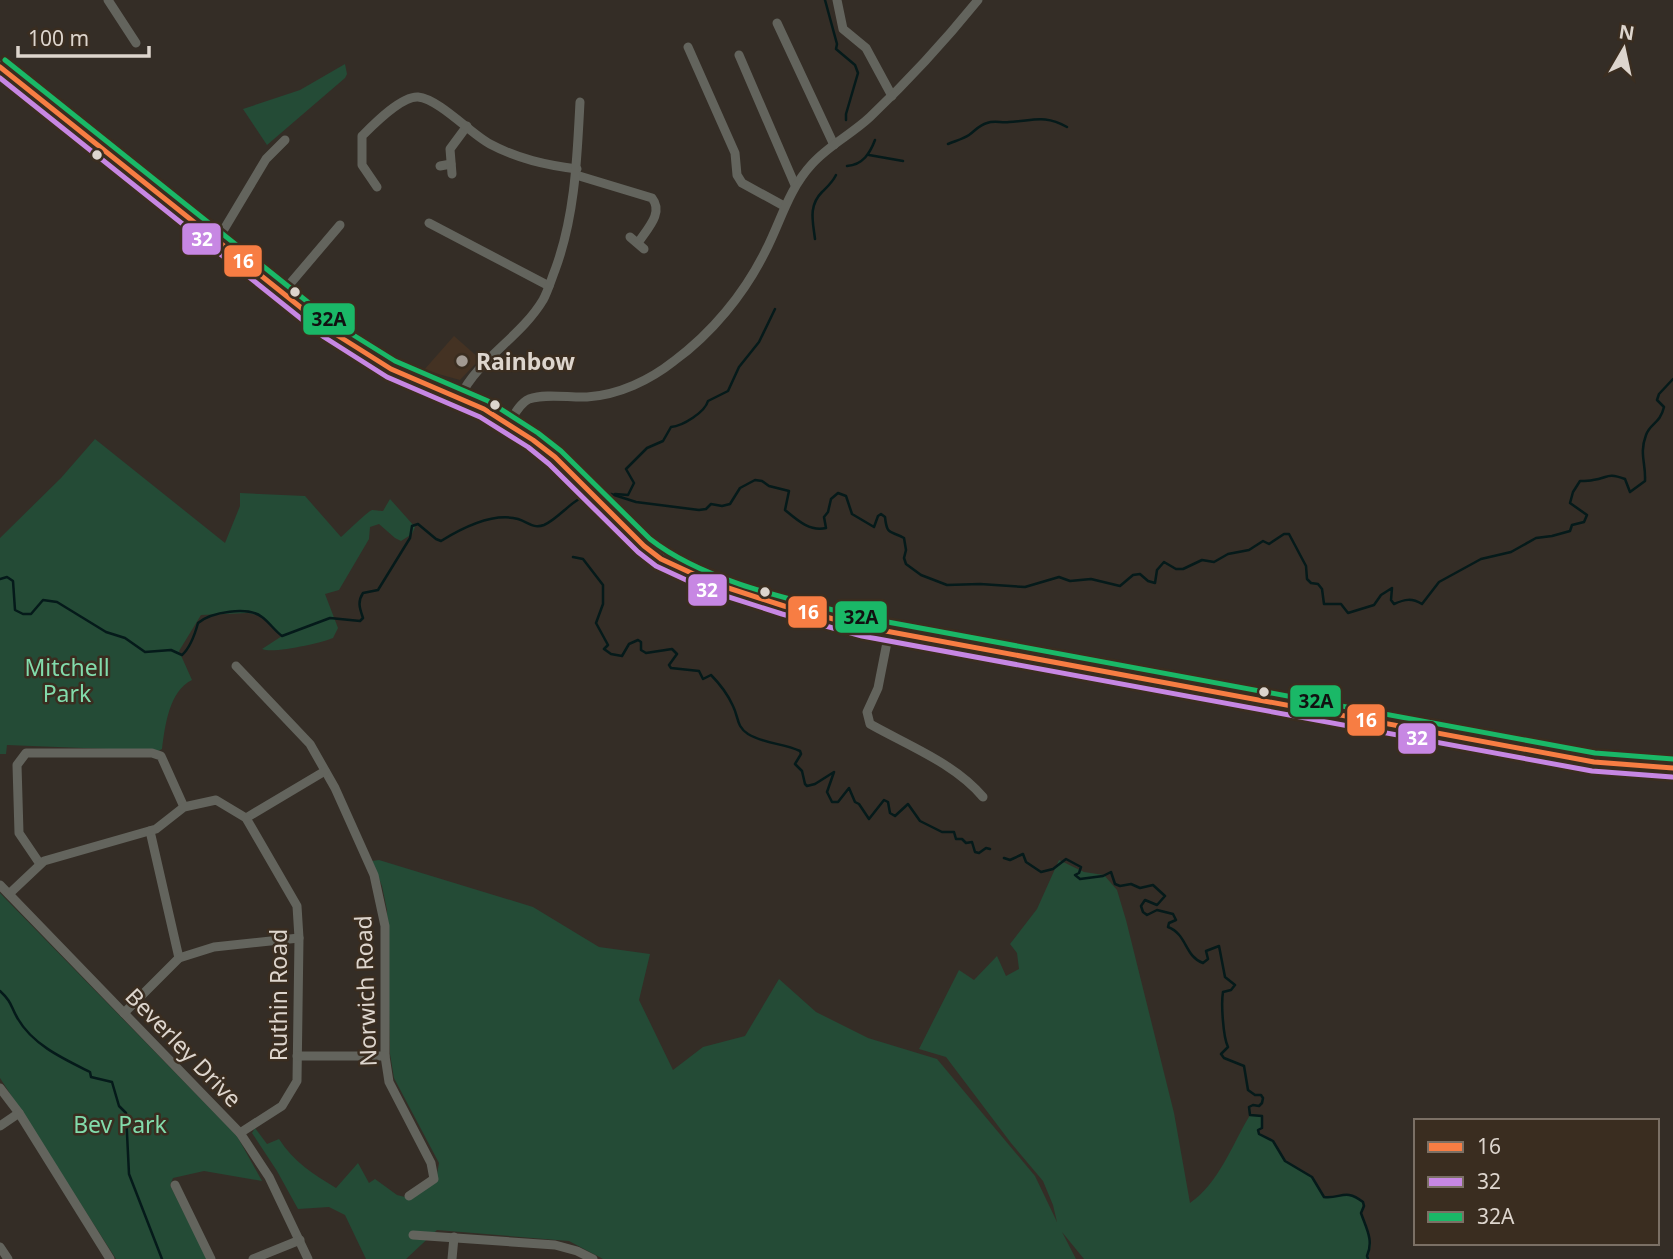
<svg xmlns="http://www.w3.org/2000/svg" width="1673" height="1259" font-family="'Noto Sans',sans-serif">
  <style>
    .built { fill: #443223 }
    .green { fill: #244b36 }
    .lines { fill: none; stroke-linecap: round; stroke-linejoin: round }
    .stream { stroke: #051a1a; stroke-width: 2.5 }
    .minor { stroke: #63645d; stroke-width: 9 }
    .highway { stroke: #6a6961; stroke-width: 14 }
    .bus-1-casing { stroke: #3a2d20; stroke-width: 10 }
    .bus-2-casing { stroke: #3a2d20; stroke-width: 10 }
    .bus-3-casing { stroke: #3a2d20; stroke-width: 10 }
    .bus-1 { stroke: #f77d43; stroke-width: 5 }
    .bus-2 { stroke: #c787e3; stroke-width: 5 }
    .bus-3 { stroke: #1ab867; stroke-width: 5 }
    .bus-dot { fill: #ddd5cd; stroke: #3a2d20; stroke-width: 2.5 }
    .poi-dot { fill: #a29a93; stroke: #3a2d20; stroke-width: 2.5 }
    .labels { text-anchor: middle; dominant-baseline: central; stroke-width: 5; stroke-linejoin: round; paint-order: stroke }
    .poi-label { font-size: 23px; font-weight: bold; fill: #ddd5cd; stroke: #3a2d20; text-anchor: start }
    .park-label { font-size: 23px; fill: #82dbab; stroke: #3a2d20 }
    .street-label { font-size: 23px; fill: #ddd5cd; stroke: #3a2d20 }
    .line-badge { stroke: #3a2d20; stroke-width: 2.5 }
    .badge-label { font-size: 19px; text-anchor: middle; font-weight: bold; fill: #fff }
    .pale-badge-label { font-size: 19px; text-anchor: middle; font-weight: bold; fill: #111 }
  </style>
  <rect width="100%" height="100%" fill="#342d26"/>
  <path class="built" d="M 454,336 L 480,359 L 460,380 L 424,370 Z"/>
  <g class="green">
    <path d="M 345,64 L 347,74 L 345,78 L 267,145 L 243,109 L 300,90 Z"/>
    <path d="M 95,439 L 225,543 L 240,506 L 240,493 L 305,496 L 341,537 C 347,532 368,511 372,510 C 374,510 380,511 383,511 L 390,499 L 415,527 L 412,534 L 401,541 L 395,538 L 379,524 L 370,527 L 369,539 L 339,590 L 325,594 L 338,628 L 333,638 C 321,643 273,654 262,649 L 282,636 L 261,616 L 248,613 L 201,615 L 179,651 L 192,680 C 169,691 165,726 162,749 L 158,751 L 7,745 L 6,754 L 0,754 L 0,538 L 61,478 Z"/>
    <path d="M 379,860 L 533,907 L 599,947 L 650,954 L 639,1000 L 673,1070 L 703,1047 L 745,1036 L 779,979 L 816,1012 L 868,1038 L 937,1059 L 1035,1176 L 1057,1222 L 1053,1205 L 1043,1181 L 1011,1143 L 946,1057 L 919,1049 L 959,970 L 974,980 L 997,956 L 1006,976 L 1019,969 L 1017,953 L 1010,944 L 1037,909 L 1059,860 L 1084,872 L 1104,875 L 1117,890 L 1126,920 L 1174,1113 L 1190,1203 C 1219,1183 1232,1145 1250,1115 L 1262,1116 L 1262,1128 L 1258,1130 L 1259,1134 L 1273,1141 L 1286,1161 L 1312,1177 L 1324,1197 C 1341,1199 1345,1188 1363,1202 L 1361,1213 L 1368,1230 L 1371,1245 L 1368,1259 L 1084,1259 L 1062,1232 L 1076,1259 L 603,1259 L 569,1241 L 437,1230 L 406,1259 L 366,1259 L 345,1215 L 329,1207 L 298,1209 L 277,1171 L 252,1133 L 255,1128 L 267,1144 L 279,1139 C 294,1162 313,1174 336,1188 L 358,1163 L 369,1183 L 375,1179 L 397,1195 L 409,1198 L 436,1180 L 439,1163 L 394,1078 L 390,1054 L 387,910 L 382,886 L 372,861 Z"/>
    <path d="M 0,893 L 237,1136 L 262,1181 L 204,1171 L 173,1178 L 170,1185 L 207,1259 L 116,1259 L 0,1078 Z"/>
  </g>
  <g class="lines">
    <g class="stream">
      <path d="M 825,0 L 837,44 L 836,49 L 855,65 L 858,73 L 846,114 L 846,120"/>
      <path d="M 948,144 C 955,141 963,139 969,135 C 975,131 979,125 987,123 C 994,120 1001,123 1009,122 C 1033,121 1044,114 1067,127"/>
      <path d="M 869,155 L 903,161"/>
      <path d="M 847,166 C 863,165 870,153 875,140"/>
      <path d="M 815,239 C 813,222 808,206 822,192 C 828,186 832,183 836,175"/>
      <path d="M 611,494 L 636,502 L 699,510 L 706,509 L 711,504 L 722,506 L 730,504 L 740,488 L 755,480 L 762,481 L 769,486 L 789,491 L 785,510 C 797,520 810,532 826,528 L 824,517 L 828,512 L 831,499 L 838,493 L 846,496 L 852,514 L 874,527 L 878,516 L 881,514 L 885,517 C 887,536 890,530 904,538 L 906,550 L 904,558 L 906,564 L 921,575 L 947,585 L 980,584 L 1025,587 L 1059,577 L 1070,581 L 1091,579 L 1120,586 L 1133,575 L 1140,574 L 1148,581 L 1155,583 L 1157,570 L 1164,562 L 1176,569 L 1183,569 L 1202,560 L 1214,562 L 1228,554 L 1249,550 L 1263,541 L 1269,544 L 1284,534 L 1289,534 L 1306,566 L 1307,579 L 1311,583 L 1318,584 L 1322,589 L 1324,604 L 1341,604 L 1348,613 L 1374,605 L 1381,595 L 1392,588 L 1391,600 L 1394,604 C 1405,599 1412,598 1422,604 L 1439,582 L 1481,559 L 1511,552 L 1536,538 L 1552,536 L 1570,531 L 1572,525 L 1584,522 L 1587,515 L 1570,503 L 1573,492 L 1580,481 C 1584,481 1589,481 1593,480 C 1609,478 1606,472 1625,479 L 1630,492 L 1645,481 C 1646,463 1639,454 1646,435 C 1650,423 1660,424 1664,407 L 1657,400 L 1659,394 L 1673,379"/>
      <path d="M 615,494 L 628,495 L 634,483 L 626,469 L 647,448 L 663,441 L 671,427 C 683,426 705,412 708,401 L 728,391 L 739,367 L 759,342 L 775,309"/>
      <path d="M 573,557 L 583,559 L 603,585 L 603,604 L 596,623 L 608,645 L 604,649 L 611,654 L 622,656 L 629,644 L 638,640 L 641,642 L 641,650 L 646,653 L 672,649 L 677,654 L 669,665 L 671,668 L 699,671 L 703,679 L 711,675 C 720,684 728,695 733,706 C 739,718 736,726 748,734 C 764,744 783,743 800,751 L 801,754 L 795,764 L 802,771 L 805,784 L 807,786 L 815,784 L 834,772 L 827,792 L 832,802 L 838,802 L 849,788 L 855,802 L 859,804 L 869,819 L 884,800 L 888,802 L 890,813 L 895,816 L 908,804 L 920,821 L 942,832 L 954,832 L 956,839 L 962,839 L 966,843 L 972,842 L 975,852 L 979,853 L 986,848 L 990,849"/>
      <path d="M 0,579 L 7,577 L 13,581 L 15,610 L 23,614 L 31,614 L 43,600 L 57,602 L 106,632 L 125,638 L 145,652 L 171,650 L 182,655 C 191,647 195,634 198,623 C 211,612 248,606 262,617 C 269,622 275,631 282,636 L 330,618 L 360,621 L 363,618 C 360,609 357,602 363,593 L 378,590 L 410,538 L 412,526 L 418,524 L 436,539 L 441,541 C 462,528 493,512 518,519 C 528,522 533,529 544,525 C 556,520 567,506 579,499"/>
      <path d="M 1004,858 L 1010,860 L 1023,854 L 1026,862 L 1041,872 L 1053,869 L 1066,859 L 1081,867 L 1079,873 L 1075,875 L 1080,879 L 1103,876 L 1111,872 L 1115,884 L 1120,886 L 1131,884 L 1140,888 L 1153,885 L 1165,896 L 1157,905 L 1145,900 L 1141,906 L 1143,912 L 1147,915 L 1157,910 L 1173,914 L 1176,920 L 1169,923 L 1168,927 C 1187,934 1185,957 1203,963 L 1208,959 L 1206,951 L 1219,946 L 1225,977 L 1235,985 L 1231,990 L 1223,992 C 1221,1003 1223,1037 1228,1047 L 1221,1054 L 1224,1058 L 1244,1066 L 1248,1090 L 1255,1095 L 1261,1095 L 1263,1098 L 1262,1103 L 1259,1106 L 1253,1105 L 1249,1107 L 1250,1115 L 1262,1116 L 1262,1128 L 1258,1130 L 1259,1134 L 1273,1141 L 1285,1161 L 1312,1177 L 1324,1197 C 1341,1199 1345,1188 1363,1202 L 1364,1206 L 1361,1213 C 1366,1228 1374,1240 1367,1256 L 1368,1259"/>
      <path d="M 0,991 C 13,1003 10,1006 18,1019 C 33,1045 64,1059 90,1072 L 91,1077 L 112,1082 L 119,1106 L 126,1113 L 129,1174 L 162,1259"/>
    </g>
    <g class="minor">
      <path d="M 108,0 L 136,43"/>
      <path d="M 837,0 L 843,29 L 866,48 L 892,96"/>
      <path d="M 777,23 L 834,145"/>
      <path d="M 688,47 L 735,153 L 737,175 L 742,183 L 784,206"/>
      <path d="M 739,55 L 795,185"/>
      <path d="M 440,166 L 451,164"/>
      <path d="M 452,174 L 450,149 L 467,126"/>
      <path d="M 576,175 L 652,198 C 664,213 647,229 638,243"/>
      <path d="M 377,187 L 362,165 L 362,136 C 373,125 401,96 418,97 C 439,99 471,134 490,144 C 518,159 546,165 577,169"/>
      <path d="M 429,223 L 549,286"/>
      <path d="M 630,237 L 644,249"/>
      <path d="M 217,241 L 266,159 L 285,140"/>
      <path d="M 283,292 L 340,225"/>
      <path d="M 460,397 C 478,359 521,337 543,300 C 548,291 551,280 555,270 C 575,216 577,159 580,102"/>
      <path d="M 509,423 C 514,415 520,403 529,399 C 546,393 570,398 587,397 C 619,395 650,380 674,361 C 712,333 744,294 765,252 C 781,221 788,190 812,164 C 829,145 852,134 870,117 C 909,80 944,42 978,0"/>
      <path d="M 889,632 L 878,688 L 867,712 L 870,724 C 909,746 954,763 983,797"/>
      <path d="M 236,666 L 310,744 L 335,788 L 374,875 L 385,926 L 385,1056 L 389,1082 L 431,1163 L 434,1179 L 409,1196"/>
      <path d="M 246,818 L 325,771"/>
      <path d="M 150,831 L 179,958"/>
      <path d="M 40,864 L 19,833 L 17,765 L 26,753 L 152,753 L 161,756 L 184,807"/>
      <path d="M 0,885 L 240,1133 L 269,1177 L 308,1259"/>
      <path d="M 9,894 L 44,861 L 156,829 L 184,807 L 216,800 L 246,818 L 297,906 L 299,938 L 297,1081 L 282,1106 L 240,1133"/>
      <path d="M 124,1013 L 179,958 L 214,947 L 299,938"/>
      <path d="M 297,1056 L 385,1056"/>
      <path d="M 0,1088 L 19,1113 L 110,1259"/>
      <path d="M 0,1126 L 19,1113"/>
      <path d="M 175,1185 L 211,1259"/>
      <path d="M 413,1235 L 555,1245 L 577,1251 L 593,1259"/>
      <path d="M 0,1247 L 8,1259"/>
      <path d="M 253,1259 L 300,1240"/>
      <path d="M 452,1259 L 454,1237"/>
    </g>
    <path class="highway" d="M 0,67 L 329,330 L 391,369 L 484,409 L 533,440 L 555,457 L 644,546 L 661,559 L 713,583 L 784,606 L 864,627 L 1594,762 L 1673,768"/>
    <defs>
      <path id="bus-1" d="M 0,67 L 329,330 L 391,369 L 484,409 L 533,440 L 555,457 L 644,546 L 661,559 L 713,583 L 784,606 L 864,627 L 1594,762 L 1673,768"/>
      <path id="bus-2" d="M 0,78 L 324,337 L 387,377 L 480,417 L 528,447 L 549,464 L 638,552 L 656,566 L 710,591 L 782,614 L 862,636 L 1592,771 L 1672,777"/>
      <path id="bus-3" d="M 5,60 L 334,323 L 395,361 L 488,401 L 538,433 L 561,451 L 650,539 C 706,583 798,601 866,618 L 1595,753 L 1673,759"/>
    </defs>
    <use href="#bus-1" class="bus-1-casing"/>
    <use href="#bus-2" class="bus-2-casing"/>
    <use href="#bus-3" class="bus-3-casing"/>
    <use href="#bus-1" class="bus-1"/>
    <use href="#bus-2" class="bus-2"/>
    <use href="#bus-3" class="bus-3"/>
  </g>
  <g class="bus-dot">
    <circle cx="97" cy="155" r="6"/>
    <circle cx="295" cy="292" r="6"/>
    <circle cx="495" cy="405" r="6"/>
    <circle cx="765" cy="592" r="6"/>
    <circle cx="1264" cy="692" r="6"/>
  </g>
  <circle class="poi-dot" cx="462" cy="361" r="7"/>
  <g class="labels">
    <g class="poi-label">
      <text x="476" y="361">Rainbow</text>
    </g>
    <g class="park-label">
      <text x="67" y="667">Mitchell<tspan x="67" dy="26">Park</tspan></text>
      <text x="120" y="1124">Bev Park</text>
    </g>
    <g class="street-label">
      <text transform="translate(365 991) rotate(-92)">Norwich Road</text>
      <text transform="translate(278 995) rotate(-90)">Ruthin Road</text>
      <text transform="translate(184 1047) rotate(46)">Beverley Drive</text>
    </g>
  </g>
  <g class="line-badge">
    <rect x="181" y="222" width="41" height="34" rx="7" fill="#c787e3"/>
    <rect x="223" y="244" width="40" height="34" rx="7" fill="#f77d43"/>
    <rect x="302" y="302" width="54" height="34" rx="7" fill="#1ab867"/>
    <rect x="687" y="573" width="41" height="34" rx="7" fill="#c787e3"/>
    <rect x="787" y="595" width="41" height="34" rx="7" fill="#f77d43"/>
    <rect x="834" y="600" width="54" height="34" rx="7" fill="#1ab867"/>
    <rect x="1289" y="684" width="53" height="34" rx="7" fill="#1ab867"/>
    <rect x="1346" y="703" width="40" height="34" rx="7" fill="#f77d43"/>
    <rect x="1397" y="722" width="40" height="33" rx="7" fill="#c787e3"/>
  </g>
  <g class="badge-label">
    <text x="202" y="246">32</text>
    <text x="243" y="268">16</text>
    <text x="707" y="597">32</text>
    <text x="808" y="619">16</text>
    <text x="1366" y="727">16</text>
    <text x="1417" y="745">32</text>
  </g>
  <g class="pale-badge-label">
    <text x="329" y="326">32A</text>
    <text x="861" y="624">32A</text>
    <text x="1316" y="708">32A</text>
  </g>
  <rect x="1414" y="1119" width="245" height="126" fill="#3a2d20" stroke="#7b7065" stroke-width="2"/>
  <rect x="1428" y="1142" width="35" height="10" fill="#f77d43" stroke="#7b7065" stroke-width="2"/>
  <text x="1477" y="1154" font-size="21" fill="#ddd5cd">16</text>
  <rect x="1428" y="1177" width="35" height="10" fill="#c787e3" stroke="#7b7065" stroke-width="2"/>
  <text x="1477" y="1189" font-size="21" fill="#ddd5cd">32</text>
  <rect x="1428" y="1212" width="35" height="10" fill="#1ab867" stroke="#7b7065" stroke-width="2"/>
  <text x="1477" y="1224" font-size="21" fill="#ddd5cd">32A</text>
  <g transform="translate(1624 49) rotate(9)" stroke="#3a2d20" stroke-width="5" paint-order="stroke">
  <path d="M0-5L12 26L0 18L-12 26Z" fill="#ddd5cd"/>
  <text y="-10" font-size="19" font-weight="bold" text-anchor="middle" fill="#ddd5cd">N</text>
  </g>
  <path d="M18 46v10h131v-10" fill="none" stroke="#ddd5cd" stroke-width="3.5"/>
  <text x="28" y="46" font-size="21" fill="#ddd5cd" stroke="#3a2d20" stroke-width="5" paint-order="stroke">100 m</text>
</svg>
